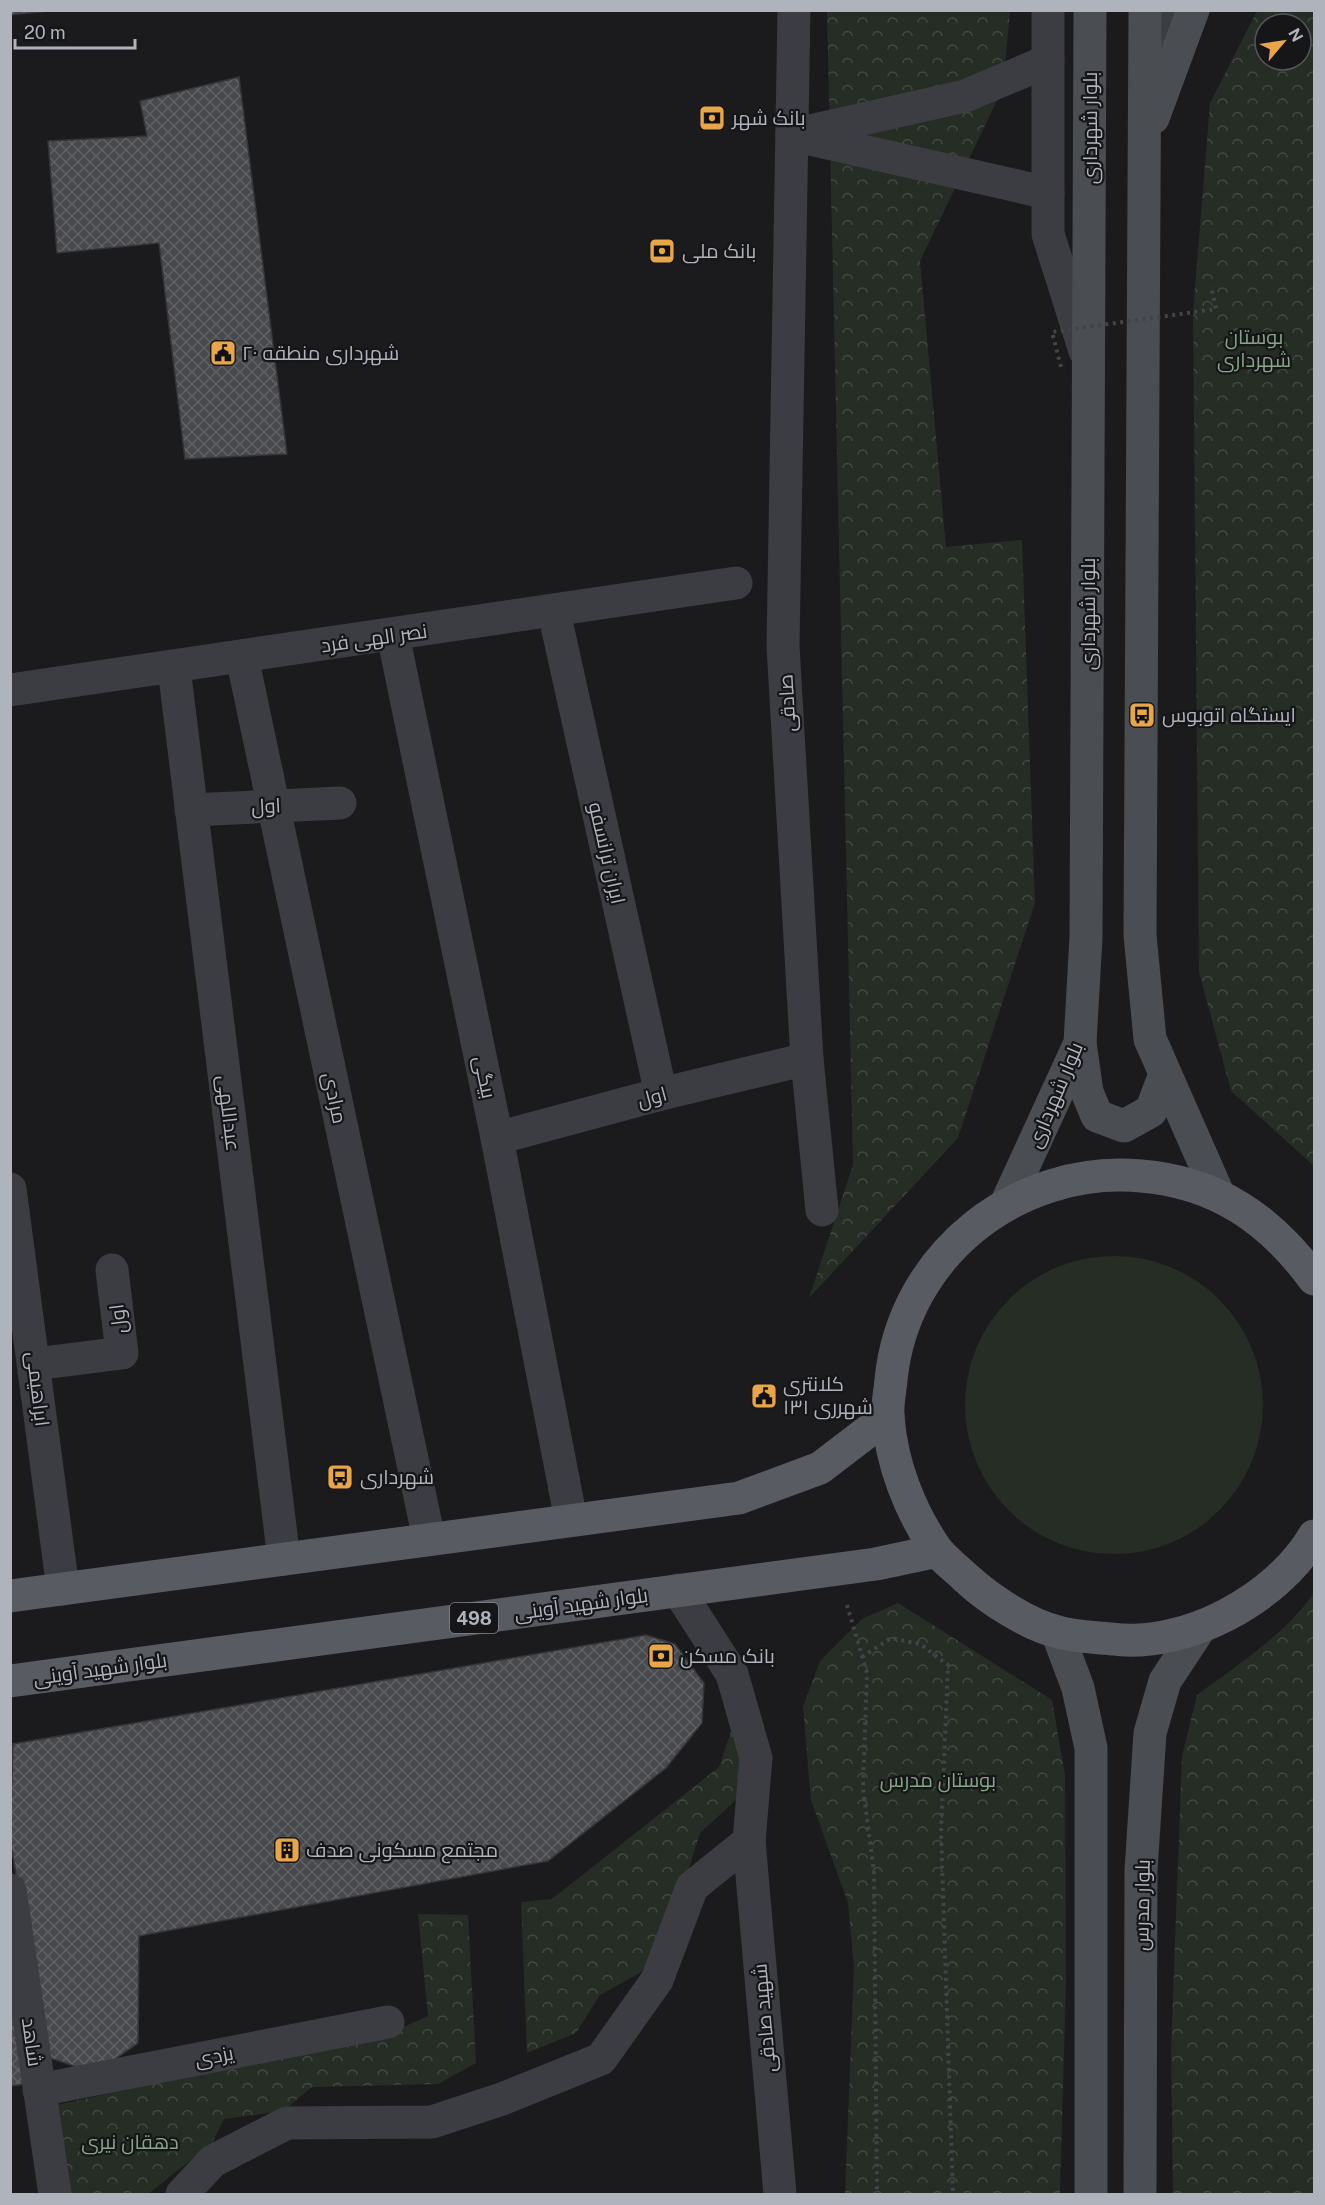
<svg xmlns="http://www.w3.org/2000/svg" width="1325" height="2205" font-family="'Public Sans',Cairo,sans-serif">
  <style>
    .grass { fill: #252d25 }
    .park { fill: url(#park-crowns); fill-rule: evenodd }
    .building { fill: url(#building-cross-hatch); stroke: #353539; stroke-width: 1.5 }
    .lines { fill: none; stroke-linecap: round; stroke-linejoin: round }
    .path { stroke: #424449; stroke-width: 4; stroke-dasharray: 3 4.5; stroke-linecap: butt }
    .street { stroke: #3c3d42; stroke-width: 33 }
    .secondary { stroke: #4a4d52; stroke-width: 33 }
    .primary { stroke: #585b61; stroke-width: 33 }
    .path-bridge { stroke: #424449; stroke-width: 4; stroke-dasharray: 3 4.5; stroke-linecap: butt }
    .labels { text-anchor: middle; dominant-baseline: central; stroke-width: 4.5; stroke-linejoin: round; paint-order: stroke }
    .shield { fill: #161618; stroke: #80848b; stroke-width: 1.5 }
    .shield-label { font-size: 18px; font-weight: bold; fill: #aeb3bc }
    .poi-label { font-size: 20px; fill: #aeb3bc; stroke: #161618; text-anchor: start }
    .street-label { font-size: 20px; fill: #aeb3bc; stroke: #161618 }
    .park-label { font-size: 20px; fill: #87a587; stroke: #161618 }
  </style>
  <defs>
    <pattern id="park-crowns" width="20" height="18" patternUnits="userSpaceOnUse" patternTransform="scale(1.5)"><rect width="20" height="18" fill="#252d25"/><path d="M2 6a3 3 0 1 1 6 0M12 15a3 3 0 1 1 6 0" fill="none" stroke="#424943"/></pattern>
    <pattern id="building-cross-hatch" width="8" height="8" patternUnits="userSpaceOnUse" patternTransform="scale(1.5)"><rect width="8" height="8" fill="#48494d"/><path d="M0 0l8 8M0 8l8-8" fill="none" stroke="#606165"/></pattern>
  </defs>
  <rect width="100%" height="100%" fill="#1b1b1d"/>
  <circle class="grass" cx="1114" cy="1405" r="149"/>
  <g class="park">
    <path d="M 827,11 L 1010,11 L 1003,88 L 920,261 L 946,547 L 1022,540 L 1035,903 L 958,1138 L 809,1298 L 853,1165 Z"/>
    <path d="M 1257,11 L 1314,11 L 1314,1166 L 1231,1091 L 1199,972 L 1193,313 L 1210,103 ZM 1265,24 L 1301,24 L 1301,60 L 1265,60 Z"/>
    <path d="M 1314,1593 L 1314,2194 L 1173,2194 L 1171,2049 L 1182,1756 L 1197,1695 C 1238,1665 1284,1635 1314,1593 Z"/>
    <path d="M 898,1603 L 1052,1700 L 1065,1775 L 1066,1981 L 1060,2194 L 845,2194 L 854,1968 L 848,1903 L 811,1800 L 803,1707 L 820,1661 L 862,1619 Z"/>
    <path d="M 732,1728 L 746,1762 L 737,1799 L 700,1833 L 684,1884 L 645,1970 L 600,1995 L 576,2033 L 527,2053 L 521,1902 L 552,1899 L 719,1767 Z"/>
    <path d="M 418,1914 L 468,1915 L 476,2063 L 438,2084 L 312,2087 L 283,2111 L 224,2119 L 212,2143 L 148,2194 L 71,2194 L 57,2105 L 397,2030 L 428,2016 Z"/>
  </g>
  <g class="building">
    <path d="M 10,10 L 60,10 L 10,15 Z"/>
    <path d="M 239,77 L 287,454 L 185,459 L 159,243 L 57,253 L 48,141 L 147,136 L 140,101 Z"/>
    <path d="M 646,1635 L 675,1644 L 704,1683 L 702,1723 L 666,1768 L 548,1861 L 139,1936 L 138,2043 L 95,2073 L 47,2057 L 10,1839 L 13,1744 Z"/>
    <path d="M 10,1987 L 27,2084 L 10,2086 Z"/>
  </g>
  <g class="lines">
    <g class="path">
      <path d="M 847,1605 L 867,1673 L 863,1788 L 874,1872 L 877,2194"/>
      <path d="M 862,1657 L 891,1638 L 920,1644 L 948,1665 L 941,1832 L 953,2194"/>
    </g>
    <g class="street">
      <path d="M 794,10 L 783,646 L 807,1059 L 822,1210"/>
      <path d="M 1048,10 L 1048,234 L 1085,351"/>
      <path d="M 1160,70 L 1173,10"/>
      <path d="M 1048,193 L 792,135 L 965,96 L 1048,61"/>
      <path d="M 554,612 L 661,1094"/>
      <path d="M 393,635 L 497,1138 L 571,1520"/>
      <path d="M 242,657 L 429,1539"/>
      <path d="M 174,668 L 284,1559"/>
      <path d="M 10,690 L 736,583"/>
      <path d="M 191,810 L 340,803"/>
      <path d="M 497,1138 L 661,1094 L 807,1059"/>
      <path d="M 10,1189 L 63,1589"/>
      <path d="M 35,1364 L 122,1353 L 112,1270"/>
      <path d="M 749,1841 L 780,2194"/>
      <path d="M 10,1890 L 55,2194"/>
      <path d="M 39,2090 L 388,2022"/>
      <path d="M 182,2194 L 213,2161 L 287,2123 L 432,2122 L 502,2099 L 601,2059 L 657,1980 L 692,1887 L 749,1841 L 756,1758 L 732,1674 L 678,1590"/>
    </g>
    <g class="secondary">
      <path d="M 1145,10 L 1140,935 L 1150,1039 L 1219,1196"/>
      <path d="M 1153,118 L 1193,10"/>
      <path d="M 1080,1043 L 1087,1092 L 1097,1116 L 1124,1126 L 1151,1111 L 1165,1074"/>
      <path d="M 1007,1202 L 1080,1043 L 1086,937 L 1090,10"/>
      <path d="M 1057,1632 L 1078,1688 L 1091,1748 L 1091,2194"/>
      <path d="M 1140,2194 L 1141,1870 L 1150,1733 L 1165,1681 L 1200,1628"/>
    </g>
    <g class="primary">
      <path d="M 1314,1279 C 1270,1219 1216,1182 1141,1176 C 1017,1165 903,1255 891,1380 C 890,1392 887,1404 888,1416 C 891,1463 910,1511 936,1549 C 944,1560 957,1569 966,1578 C 990,1600 1027,1624 1058,1632 C 1075,1637 1094,1637 1112,1639 C 1185,1649 1277,1599 1314,1536"/>
      <path d="M 10,1596 L 739,1498 L 820,1468 L 888,1416"/>
      <path d="M 10,1681 L 876,1564 L 937,1551"/>
    </g>
    <path class="path-bridge" d="M 1061,367 L 1052,332 L 1216,309 L 1211,286"/>
  </g>
  <defs>
    <symbol id="bank-square" viewBox="-11 -11 22 22"><rect x="-9" y="-9" width="18" height="18" rx="4" fill="#e8a648" stroke="#161618"/><path d="M-6-4H6V4H-6ZM0-2.3a2.3 2.3 0 1 0 0 4.6a2.3 2.3 0 1 0 0-4.6Z" fill="#111"/></symbol>
    <symbol id="civic-square" viewBox="-11 -11 22 22"><rect x="-9" y="-9" width="18" height="18" rx="4" fill="#e8a648" stroke="#161618"/><path d="M-.6-6.5H3V-4.5H.6V-3L4-1V1h2V6H-6V1h2V-1L-.6-3ZM-1.2 2.5V6h2.4V2.5Z" fill="#111"/></symbol>
    <symbol id="bus-square" viewBox="-11 -11 22 22"><rect x="-9" y="-9" width="18" height="18" rx="4" fill="#e8a648" stroke="#161618"/><path d="M-5-6H5V4H4V6H2V4H-2V6H-4V4H-5ZM-3.5-4V0h7V-4ZM-3.5 1.2v1.5H-2V1.2ZM2 1.2v1.5H3.5V1.2Z" fill="#111"/></symbol>
    <symbol id="building-square" viewBox="-11 -11 22 22"><rect x="-9" y="-9" width="18" height="18" rx="4" fill="#e8a648" stroke="#161618"/><path d="M-4-6H4V6H1V3H-1V6H-4ZM-2.5-4.3h1.7v1.8h-1.7ZM.8-4.3h1.7v1.8H.8ZM-2.5-1h1.7V.8h-1.7ZM.8-1h1.7V.8H.8Z" fill="#111"/></symbol>
  </defs>
  <g fill-rule="evenodd">
    <use href="#bank-square" x="697" y="103" width="30" height="30"/>
    <use href="#bank-square" x="647" y="236" width="30" height="30"/>
    <use href="#civic-square" x="208" y="338" width="30" height="30"/>
    <use href="#bus-square" x="1127" y="700" width="30" height="30"/>
    <use href="#civic-square" x="749" y="1381" width="30" height="30"/>
    <use href="#bus-square" x="325" y="1462" width="30" height="30"/>
    <use href="#bank-square" x="646" y="1641" width="30" height="30"/>
    <use href="#building-square" x="272" y="1835" width="30" height="30"/>
  </g>
  <g class="labels">
    <rect class="shield" x="450" y="1603" width="48" height="30" rx="4.5"/>
    <g class="shield-label">
      <text x="474" y="1618">498</text>
    </g>
    <g class="poi-label">
      <text x="732" y="118">بانک شهر</text>
      <text x="682" y="251">بانک ملی</text>
      <text x="242" y="353">شهرداری منطقه ۲۰</text>
      <text x="1162" y="715">ایستگاه اتوبوس</text>
      <text x="783" y="1384">کلانتری<tspan x="783" dy="23">۱۳۱ شهرری</tspan></text>
      <text x="360" y="1477">شهرداری</text>
      <text x="680" y="1656">بانک مسکن</text>
      <text x="306" y="1850">مجتمع مسکونی صدف</text>
    </g>
    <g class="street-label">
      <text transform="translate(1090 128) rotate(-90)">بلوار شهرداری</text>
      <text transform="translate(1088 614) rotate(-90)">بلوار شهرداری</text>
      <text transform="translate(374 638) rotate(-8)">نصر الهی فرد</text>
      <text transform="translate(787 703) rotate(-93)">صادقی</text>
      <text transform="translate(266 806) rotate(-3)">اول</text>
      <text transform="translate(607 853) rotate(77)">ایران ترانسفو</text>
      <text transform="translate(485 1077) rotate(78)">بیگی</text>
      <text transform="translate(1055 1095) rotate(-67)">بلوار شهرداری</text>
      <text transform="translate(652 1097) rotate(-15)">اول</text>
      <text transform="translate(335 1098) rotate(78)">مرادی</text>
      <text transform="translate(229 1113) rotate(83)">عبداللهی</text>
      <text transform="translate(118 1319) rotate(-97)">اول</text>
      <text transform="translate(38 1389) rotate(83)">ابراهیمی</text>
      <text transform="translate(581 1604) rotate(-8)">بلوار شهید آوینی</text>
      <text transform="translate(100 1669) rotate(-8)">بلوار شهید آوینی</text>
      <text transform="translate(1142 1905) rotate(-89)">بلوار مدرس</text>
      <text transform="translate(764 2018) rotate(-95)">شهید صادقی</text>
      <text transform="translate(32 2042) rotate(82)">شاهد</text>
      <text transform="translate(214 2056) rotate(-11)">یزدی</text>
    </g>
    <g class="park-label">
      <text x="1254" y="337">بوستان<tspan x="1254" dy="23">شهرداری</tspan></text>
      <text x="938" y="1780">بوستان مدرس</text>
      <text x="130" y="2142">دهقان نیری</text>
    </g>
  </g>
  <rect width="1325" height="2205" fill="none" stroke="#aeb3bc" stroke-width="24"/>
  <g transform="translate(1283 42) rotate(61)"><circle r="28" fill="#161618" stroke="#53555a" stroke-width="1.5"/>
  <path d="M0-4.5L10 22L0 15L-10 22Z" fill="#e8a648"/>
  <text y="-9" font-size="16" font-weight="bold" text-anchor="middle" fill="#aeb3bc">N</text>
  </g>
  <path d="M15 39v9h120v-9" fill="none" stroke="#aeb3bc" stroke-width="3"/>
  <text x="24" y="39" font-size="18" fill="#aeb3bc" stroke="#161618" stroke-width="4.5" paint-order="stroke">20 m</text>
</svg>
